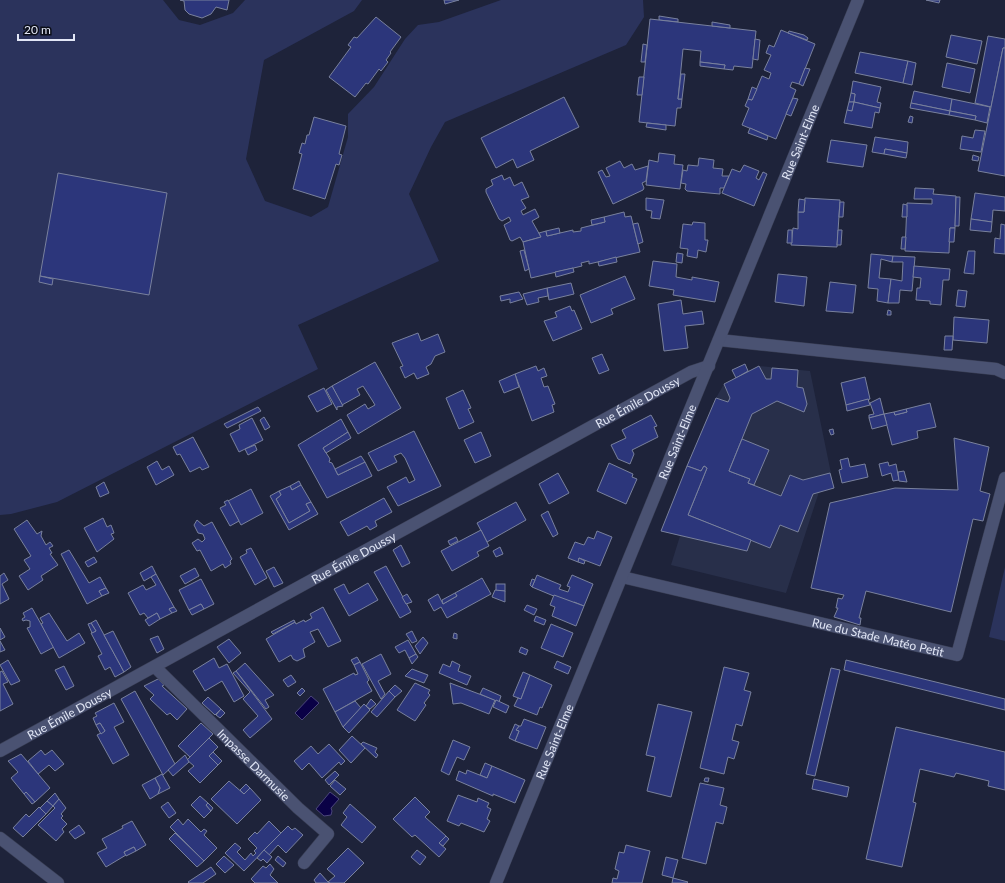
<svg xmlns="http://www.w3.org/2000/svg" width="1005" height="883" font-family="Lato,sans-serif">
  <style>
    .built { fill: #282f4a }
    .green { fill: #2b335c }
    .water { fill: #0a0146; stroke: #4b467b }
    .building { fill: #2c367b; stroke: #79819d }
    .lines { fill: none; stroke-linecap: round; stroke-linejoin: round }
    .minor-casing { stroke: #393e54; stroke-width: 13 }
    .minor { stroke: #4a5272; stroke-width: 12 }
    .labels { text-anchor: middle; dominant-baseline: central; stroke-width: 3; stroke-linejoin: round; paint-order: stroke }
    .street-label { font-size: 12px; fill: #e2e7f6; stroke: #0b0e18 }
  </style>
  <rect width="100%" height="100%" fill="#1e233a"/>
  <path class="built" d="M 745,364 L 749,371 L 759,366 L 810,371 L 834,488 L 819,492 L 786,593 L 671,565 L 680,536 L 661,531 L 716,398 L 724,384 L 736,378 L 732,370 Z"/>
  <g class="green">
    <path d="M 0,0 L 163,0 L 179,20 L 200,25 L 233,13 L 245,0 L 362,0 L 354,11 L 264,60 L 246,159 L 265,201 L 311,217 L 328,207 L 348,137 L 348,114 L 374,87 L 405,39 L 418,25 L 439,22 L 501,0 L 643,0 L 644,17 L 626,45 L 445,122 L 431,147 L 409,194 L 439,261 L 298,325 L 318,369 L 57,502 L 11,514 L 0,515 Z"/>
    <path d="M 1005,567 L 1005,641 L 989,637 Z"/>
  </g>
  <g class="water">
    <path d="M 311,696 L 319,703 L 302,720 L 295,713 Z"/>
    <path d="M 330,792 L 339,799 L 331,808 L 332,811 L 331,815 L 324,816 L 316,809 Z"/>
  </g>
  <g class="building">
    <path d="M 180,0 L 229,0 L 227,10 L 216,7 L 211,14 L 202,18 L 189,14 L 185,10 L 184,1 Z"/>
    <path d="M 444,0 L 459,0 L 445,4 Z"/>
    <path d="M 926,0 L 940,0 L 939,3 Z"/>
    <path d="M 659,16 L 678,19 L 678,22 L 659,20 Z"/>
    <path d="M 376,17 L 401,37 L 390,52 L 391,53 L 386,60 L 388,62 L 381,71 L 379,69 L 368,84 L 366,83 L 355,97 L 329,77 L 351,47 L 348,45 L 354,37 L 357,38 Z"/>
    <path d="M 650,19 L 756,31 L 752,68 L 734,66 L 733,70 L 724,69 L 725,65 L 700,62 L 701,51 L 683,49 L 678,99 L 682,99 L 681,108 L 677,108 L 675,126 L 639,122 Z"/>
    <path d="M 712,22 L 730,25 L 730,28 L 712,26 Z"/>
    <path d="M 781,30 L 815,44 L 799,84 L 792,82 L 790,87 L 796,90 L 776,139 L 742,125 L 749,108 L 745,106 L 748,99 L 752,100 L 762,76 L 769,79 L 771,73 L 764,70 L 771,55 L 766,53 L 769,45 L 774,47 Z"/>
    <path d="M 789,31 L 804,35 L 808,38 L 807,40 L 788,33 Z"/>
    <path d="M 951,35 L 982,41 L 977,64 L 946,57 Z"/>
    <path d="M 988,36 L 1005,39 L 1005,48 L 1003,48 L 991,107 L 975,103 Z"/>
    <path d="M 755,39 L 760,40 L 758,60 L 753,59 Z"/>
    <path d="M 643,44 L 647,45 L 645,62 L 641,62 Z"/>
    <path d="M 1003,48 L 1005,48 L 1005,176 L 978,171 Z"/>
    <path d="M 860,52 L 908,61 L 903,83 L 855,73 Z"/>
    <path d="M 908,61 L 916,63 L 912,85 L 903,83 Z"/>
    <path d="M 700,62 L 725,65 L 724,69 L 700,66 Z"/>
    <path d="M 947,63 L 975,69 L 970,93 L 942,87 Z"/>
    <path d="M 805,68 L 810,69 L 803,86 L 799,84 Z"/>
    <path d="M 681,74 L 685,74 L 682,99 L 678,99 Z"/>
    <path d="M 639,77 L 644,77 L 642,95 L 637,95 Z"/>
    <path d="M 853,81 L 881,87 L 877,102 L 881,103 L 880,108 L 854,102 L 855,94 L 851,93 Z"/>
    <path d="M 752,87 L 757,89 L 752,100 L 748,99 Z"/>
    <path d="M 914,91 L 952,99 L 950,111 L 911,103 Z"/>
    <path d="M 851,93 L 855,94 L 854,102 L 849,102 Z"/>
    <path d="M 564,97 L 579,127 L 530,151 L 534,160 L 517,168 L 513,159 L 496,168 L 481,138 Z"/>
    <path d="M 793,98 L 798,99 L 791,116 L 786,114 Z"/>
    <path d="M 952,99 L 990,107 L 987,123 L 975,120 L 976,116 L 950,111 Z"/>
    <path d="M 849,102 L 854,102 L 852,111 L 847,110 Z"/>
    <path d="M 854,102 L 880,108 L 879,113 L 875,112 L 872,128 L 844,123 L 847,110 L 852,111 Z"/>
    <path d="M 911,103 L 950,111 L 949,115 L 910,108 Z"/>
    <path d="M 950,111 L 976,116 L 975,120 L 949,115 Z"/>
    <path d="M 910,116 L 913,117 L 912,123 L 908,122 Z"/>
    <path d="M 314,117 L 346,126 L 339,154 L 342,155 L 339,165 L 336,164 L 325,199 L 293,189 L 302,154 L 299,153 L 302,143 L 305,144 L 307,135 L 309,135 Z"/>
    <path d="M 647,123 L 666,125 L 666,130 L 646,127 Z"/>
    <path d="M 750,128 L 768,136 L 767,140 L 748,133 Z"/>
    <path d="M 975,130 L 985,131 L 981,152 L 960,149 L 962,136 L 973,138 Z"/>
    <path d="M 875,137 L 908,142 L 907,153 L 885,149 L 884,154 L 872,152 Z"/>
    <path d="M 831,140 L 867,145 L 863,167 L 827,162 Z"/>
    <path d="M 885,149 L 907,153 L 906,158 L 884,154 Z"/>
    <path d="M 659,153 L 675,155 L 674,164 L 683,165 L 680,189 L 646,185 L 649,160 L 658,162 Z"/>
    <path d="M 973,155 L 979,157 L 978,161 L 972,160 Z"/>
    <path d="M 699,158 L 714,160 L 713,168 L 723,169 L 722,176 L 729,176 L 724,188 L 720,188 L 720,194 L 687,191 L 685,189 L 686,184 L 681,183 L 683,170 L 687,171 L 688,165 L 698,166 Z"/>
    <path d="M 620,161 L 624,168 L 632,164 L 635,170 L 648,166 L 646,181 L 642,183 L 644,188 L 643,190 L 613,204 L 598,172 L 602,170 L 606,177 L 610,176 L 606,168 Z"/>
    <path d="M 744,165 L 759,171 L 756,178 L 759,180 L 763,172 L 767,174 L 754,206 L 722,193 L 732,169 L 740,172 Z"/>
    <path d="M 58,173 L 167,193 L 149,295 L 40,276 Z"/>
    <path d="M 502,175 L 504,180 L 510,177 L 514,186 L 522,182 L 529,197 L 521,200 L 526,208 L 521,211 L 523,215 L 535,209 L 539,217 L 532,221 L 541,237 L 523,242 L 520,237 L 512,241 L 510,240 L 504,225 L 511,221 L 509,217 L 502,221 L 499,219 L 486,192 L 486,189 L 493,185 L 491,180 Z"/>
    <path d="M 915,188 L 934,189 L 933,194 L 956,196 L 955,228 L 950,228 L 949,253 L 905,251 L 907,203 L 932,204 L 932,199 L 914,199 Z"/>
    <path d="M 975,193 L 1005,197 L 1005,211 L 993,210 L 992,222 L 971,219 Z"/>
    <path d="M 956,197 L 960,197 L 959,226 L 955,226 Z"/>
    <path d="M 646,198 L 664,200 L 660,219 L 651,218 L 652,211 L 646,210 Z"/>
    <path d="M 805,198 L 840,200 L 837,247 L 791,245 L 793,228 L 798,229 L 798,212 L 804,212 Z"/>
    <path d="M 799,199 L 805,200 L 804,212 L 798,212 Z"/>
    <path d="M 840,202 L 844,202 L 843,217 L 839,217 Z"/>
    <path d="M 903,204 L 907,205 L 907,217 L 902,217 Z"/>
    <path d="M 624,212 L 625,217 L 631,216 L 640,252 L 589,264 L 589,261 L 581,263 L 582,266 L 531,278 L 523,242 L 541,237 L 539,233 L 546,231 L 547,236 L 573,230 L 573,232 L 581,231 L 581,228 L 605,222 L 604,217 Z"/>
    <path d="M 604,217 L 605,222 L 592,225 L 591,220 Z"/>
    <path d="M 971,219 L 992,222 L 991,232 L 970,230 Z"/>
    <path d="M 693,222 L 705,223 L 705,240 L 708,240 L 706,252 L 698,250 L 697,258 L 687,256 L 688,249 L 680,248 L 683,224 L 692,225 Z"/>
    <path d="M 638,223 L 643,242 L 638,244 L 633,224 Z"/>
    <path d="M 1001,224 L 1005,225 L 1005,254 L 994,253 L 995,238 L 1000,239 Z"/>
    <path d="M 559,228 L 560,233 L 547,236 L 546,231 Z"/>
    <path d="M 950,228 L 955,228 L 954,242 L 949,242 Z"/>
    <path d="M 788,230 L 792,230 L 792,243 L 787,243 Z"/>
    <path d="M 838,230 L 842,230 L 841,245 L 837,245 Z"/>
    <path d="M 902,237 L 906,237 L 905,249 L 901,249 Z"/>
    <path d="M 524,250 L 529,269 L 525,271 L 520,251 Z"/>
    <path d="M 968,251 L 975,251 L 974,274 L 964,273 Z"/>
    <path d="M 677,253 L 683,254 L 682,263 L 676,262 Z"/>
    <path d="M 871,254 L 893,256 L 892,262 L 881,259 L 879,278 L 891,279 L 888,303 L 877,301 L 878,289 L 868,288 Z"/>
    <path d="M 893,256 L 915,257 L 912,291 L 900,290 L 899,303 L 888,303 L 891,279 L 902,281 L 903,262 L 892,262 Z"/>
    <path d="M 616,257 L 617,262 L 599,266 L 598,262 Z"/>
    <path d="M 653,261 L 677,264 L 676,277 L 692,280 L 692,277 L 719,282 L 715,302 L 673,295 L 674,290 L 649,286 Z"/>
    <path d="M 914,266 L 950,269 L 949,280 L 943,280 L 941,305 L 930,304 L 930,301 L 916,300 L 917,288 L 920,288 L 921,278 L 913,277 Z"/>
    <path d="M 573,268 L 574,272 L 556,277 L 555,272 Z"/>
    <path d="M 778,274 L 807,277 L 804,306 L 775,302 Z"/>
    <path d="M 40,276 L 53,279 L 52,285 L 39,282 Z"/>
    <path d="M 625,276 L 635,299 L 611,309 L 613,314 L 591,323 L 580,295 Z"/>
    <path d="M 830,282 L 856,285 L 853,313 L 826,311 Z"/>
    <path d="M 571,283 L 574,294 L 549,300 L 547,288 Z"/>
    <path d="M 547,288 L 548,296 L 538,298 L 539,302 L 527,305 L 523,294 Z"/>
    <path d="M 958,290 L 967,291 L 965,307 L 956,306 Z"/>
    <path d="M 519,292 L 523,299 L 510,303 L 510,299 L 501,301 L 500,296 Z"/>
    <path d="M 681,300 L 683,314 L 702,311 L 704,324 L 685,326 L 688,348 L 664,351 L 658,304 Z"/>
    <path d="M 570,306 L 572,311 L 574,310 L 582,329 L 553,341 L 544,321 L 557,317 L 555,312 Z"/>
    <path d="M 888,310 L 891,311 L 891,315 L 887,315 Z"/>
    <path d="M 954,317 L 989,320 L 987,343 L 953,340 Z"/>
    <path d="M 418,333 L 421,341 L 438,334 L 445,352 L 435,356 L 431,364 L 426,367 L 429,374 L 417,379 L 414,373 L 405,378 L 400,367 L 403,366 L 392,343 Z"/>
    <path d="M 945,336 L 953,336 L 952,350 L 944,350 Z"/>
    <path d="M 602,354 L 609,370 L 599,374 L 592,358 Z"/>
    <path d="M 375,362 L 401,408 L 358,434 L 347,415 L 365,404 L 368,409 L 375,405 L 372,400 L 363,386 L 357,389 L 360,395 L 342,405 L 332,386 Z"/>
    <path d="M 745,364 L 748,371 L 736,378 L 732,370 Z"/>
    <path d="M 536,366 L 538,371 L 544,368 L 547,376 L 541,378 L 544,387 L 548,386 L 555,404 L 552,405 L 554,412 L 532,421 L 515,374 Z"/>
    <path d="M 759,366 L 766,379 L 771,379 L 772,368 L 798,370 L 797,387 L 803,388 L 807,404 L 804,412 L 777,401 L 752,414 L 729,471 L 750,479 L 748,483 L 781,496 L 790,475 L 803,480 L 830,473 L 834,488 L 813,494 L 798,532 L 780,525 L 770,548 L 688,515 L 707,468 L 704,466 L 701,471 L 687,466 L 716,398 L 728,402 L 730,398 L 724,384 Z"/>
    <path d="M 515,374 L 519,387 L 504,393 L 499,381 Z"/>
    <path d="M 865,377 L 870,399 L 846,405 L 841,383 Z"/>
    <path d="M 332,386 L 343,406 L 337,407 L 337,410 L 326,390 Z"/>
    <path d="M 324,388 L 332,404 L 317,412 L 308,396 Z"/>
    <path d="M 463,390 L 471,408 L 468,409 L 474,422 L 459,429 L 446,398 Z"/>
    <path d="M 880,398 L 884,414 L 869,418 L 869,415 L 874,414 L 870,403 Z"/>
    <path d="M 868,399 L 870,405 L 847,411 L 846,405 Z"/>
    <path d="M 930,403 L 936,427 L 917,431 L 918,438 L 892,445 L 884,414 L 894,412 L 895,415 L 907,412 L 906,409 Z"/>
    <path d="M 258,407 L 261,411 L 227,428 L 224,424 Z"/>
    <path d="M 906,409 L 907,412 L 895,415 L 894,412 Z"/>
    <path d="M 884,414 L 887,425 L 872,429 L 869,418 Z"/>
    <path d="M 651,415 L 657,426 L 654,427 L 658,437 L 632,450 L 634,454 L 630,464 L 618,459 L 611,445 L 626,438 L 622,430 Z"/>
    <path d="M 264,417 L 270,427 L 265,430 L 260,420 Z"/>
    <path d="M 252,418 L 263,440 L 239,452 L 230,434 L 240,429 L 239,425 Z"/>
    <path d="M 341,419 L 348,432 L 323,448 L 330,459 L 329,462 L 332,463 L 338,475 L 365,462 L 372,476 L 327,498 L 298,445 Z"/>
    <path d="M 833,429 L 834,434 L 831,435 L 829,430 Z"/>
    <path d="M 414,431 L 441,486 L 398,506 L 387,487 L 406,477 L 409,483 L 415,480 L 405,458 L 401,453 L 394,456 L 397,462 L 378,471 L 368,453 Z"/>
    <path d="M 348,432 L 351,438 L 326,453 L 323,448 Z"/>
    <path d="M 481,432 L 491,456 L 475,463 L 464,440 Z"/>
    <path d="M 193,437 L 209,467 L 202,470 L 200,467 L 190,472 L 180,454 L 177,455 L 173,447 Z"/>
    <path d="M 954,438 L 989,447 L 980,491 L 990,494 L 983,521 L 973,519 L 951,612 L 866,591 L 859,618 L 861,618 L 860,625 L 834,617 L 838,608 L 836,608 L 838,598 L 842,599 L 844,595 L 811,588 L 830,503 L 895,488 L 958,490 Z"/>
    <path d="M 742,439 L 769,450 L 754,485 L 748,483 L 750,479 L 729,471 Z"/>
    <path d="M 255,445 L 257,450 L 248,455 L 245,449 Z"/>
    <path d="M 361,456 L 365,462 L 338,475 L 335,469 Z"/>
    <path d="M 848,458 L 850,467 L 865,464 L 868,477 L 842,483 L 839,470 L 842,469 L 840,460 Z"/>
    <path d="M 157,461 L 162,470 L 169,466 L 174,475 L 156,485 L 147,467 Z"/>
    <path d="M 888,462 L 889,466 L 896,464 L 899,480 L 893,481 L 891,473 L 882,476 L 879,464 Z"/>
    <path d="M 609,463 L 633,474 L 632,477 L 637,479 L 626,504 L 597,491 Z"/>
    <path d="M 687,466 L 701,471 L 704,466 L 707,468 L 688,515 L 751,540 L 747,551 L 661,531 Z"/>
    <path d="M 904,471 L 907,482 L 899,481 L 898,472 Z"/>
    <path d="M 558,473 L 569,493 L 549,504 L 539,484 Z"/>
    <path d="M 299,481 L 301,485 L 292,490 L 290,486 Z"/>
    <path d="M 104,482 L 109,493 L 100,497 L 96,487 Z"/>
    <path d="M 301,485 L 311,502 L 306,504 L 310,511 L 289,523 L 276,499 L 281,495 L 279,491 L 290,486 L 292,490 Z"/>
    <path d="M 251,489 L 263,513 L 241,525 L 228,501 Z"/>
    <path d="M 279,491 L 281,495 L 276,499 L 289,523 L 310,511 L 306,504 L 311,502 L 318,514 L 289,530 L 270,496 Z"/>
    <path d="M 384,498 L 392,512 L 375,521 L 377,526 L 370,530 L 367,526 L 348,536 L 340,522 Z"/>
    <path d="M 228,500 L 239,521 L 230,526 L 220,508 L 226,505 L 224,502 Z"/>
    <path d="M 516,502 L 526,520 L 487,542 L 477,523 Z"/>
    <path d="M 548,511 L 558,534 L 553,537 L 541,515 Z"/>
    <path d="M 103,518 L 107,527 L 111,525 L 114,533 L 111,534 L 114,539 L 97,552 L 84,528 Z"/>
    <path d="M 27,520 L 37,534 L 42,531 L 41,536 L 46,545 L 50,542 L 53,546 L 49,548 L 52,553 L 50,554 L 58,565 L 41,576 L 43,580 L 28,590 L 19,576 L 30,569 L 24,560 L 31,556 L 14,529 Z"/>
    <path d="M 197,520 L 204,526 L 212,522 L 232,559 L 230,561 L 231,564 L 225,568 L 223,564 L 211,571 L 200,550 L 197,551 L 192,543 L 198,539 L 202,542 L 205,539 L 203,534 L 198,533 L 194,525 Z"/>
    <path d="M 481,530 L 489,546 L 477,552 L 479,556 L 452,571 L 441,551 Z"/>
    <path d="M 597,531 L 612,537 L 600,566 L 579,558 L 578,562 L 568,558 L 575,542 L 584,545 L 588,537 L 594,539 Z"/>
    <path d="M 456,537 L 458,541 L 450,545 L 448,541 Z"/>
    <path d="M 401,545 L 410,563 L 402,567 L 393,550 Z"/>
    <path d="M 500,547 L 503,554 L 496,557 L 493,551 Z"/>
    <path d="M 251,548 L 267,578 L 255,585 L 240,557 L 247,553 L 246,550 Z"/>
    <path d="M 69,550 L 89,583 L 100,577 L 106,588 L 99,591 L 102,596 L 87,604 L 61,554 Z"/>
    <path d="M 94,557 L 97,562 L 88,567 L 85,562 Z"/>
    <path d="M 579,558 L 585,561 L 584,564 L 578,562 Z"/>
    <path d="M 152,566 L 156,574 L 144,581 L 140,573 Z"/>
    <path d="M 386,566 L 411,612 L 400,618 L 374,572 Z"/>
    <path d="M 274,567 L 283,583 L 274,587 L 266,571 Z"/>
    <path d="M 195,568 L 199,576 L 185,584 L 180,576 Z"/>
    <path d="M 4,573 L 8,580 L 2,584 L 9,599 L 0,604 L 0,576 Z"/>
    <path d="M 156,574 L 174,607 L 169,609 L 172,613 L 160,619 L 157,613 L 148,618 L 144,613 L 140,615 L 128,593 L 143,585 L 146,590 L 156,585 L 151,577 Z"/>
    <path d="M 537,575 L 561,585 L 559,589 L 568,592 L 570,587 L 567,586 L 572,575 L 593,584 L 584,606 L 574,602 L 573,604 L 532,587 Z"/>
    <path d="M 482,578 L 491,594 L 447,618 L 441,607 L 434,611 L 428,600 L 438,594 L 443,604 L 457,596 L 455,593 Z"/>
    <path d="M 201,579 L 214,604 L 204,609 L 201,604 L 189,610 L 179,590 Z"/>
    <path d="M 532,579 L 535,580 L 532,587 L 530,585 Z"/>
    <path d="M 368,583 L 378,600 L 349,616 L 334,589 L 344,584 L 349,594 Z"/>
    <rect x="496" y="584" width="9" height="7"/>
    <path d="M 106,588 L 109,593 L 102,596 L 99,591 Z"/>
    <path d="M 495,590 L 505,591 L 505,602 L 492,597 Z"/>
    <path d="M 455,593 L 457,596 L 443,604 L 442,600 Z"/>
    <path d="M 407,594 L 412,602 L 406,604 L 402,597 Z"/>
    <path d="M 554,595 L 584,606 L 576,626 L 552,616 L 555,607 L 550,605 Z"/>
    <path d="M 201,604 L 204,609 L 192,615 L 189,610 Z"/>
    <path d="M 527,605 L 537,609 L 534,615 L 524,610 Z"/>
    <path d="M 174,607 L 177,611 L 172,613 L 169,609 Z"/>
    <path d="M 323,607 L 341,641 L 328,647 L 318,629 L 310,632 L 315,642 L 303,649 L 305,657 L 297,661 L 293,659 L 291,655 L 279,662 L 266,639 L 295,622 L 296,624 L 304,620 L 305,622 L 312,618 L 310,614 Z"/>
    <path d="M 32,608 L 54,647 L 41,654 L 27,628 L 30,627 L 30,621 L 26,620 L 23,621 L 22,619 L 25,617 L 23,613 Z"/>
    <path d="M 49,613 L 67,641 L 79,633 L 85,643 L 59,658 L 41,624 L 43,623 L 40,618 Z"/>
    <path d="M 157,613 L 160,619 L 149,626 L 145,620 Z"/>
    <path d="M 536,616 L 546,620 L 544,625 L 534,621 Z"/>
    <path d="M 96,620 L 124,672 L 115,677 L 110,667 L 105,670 L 98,656 L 102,654 L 91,633 L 96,631 L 91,623 Z"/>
    <path d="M 294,620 L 295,622 L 273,634 L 271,632 Z"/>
    <path d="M 91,623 L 96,631 L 92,633 L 88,624 Z"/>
    <path d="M 551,624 L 573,633 L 563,657 L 541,648 Z"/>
    <path d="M 0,628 L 5,637 L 0,640 Z"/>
    <path d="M 113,631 L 131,667 L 124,672 L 104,635 Z"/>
    <path d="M 412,631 L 417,641 L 412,643 L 406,634 Z"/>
    <path d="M 454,633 L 457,634 L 457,639 L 453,638 Z"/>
    <path d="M 158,636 L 164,649 L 157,653 L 150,639 Z"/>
    <path d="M 423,637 L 428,643 L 420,654 L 415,646 Z"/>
    <path d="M 229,639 L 241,653 L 229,663 L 217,647 Z"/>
    <path d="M 408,640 L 416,654 L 409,658 L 405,650 L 399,653 L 395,647 Z"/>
    <path d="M 0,641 L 5,650 L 0,652 Z"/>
    <path d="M 521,647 L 528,650 L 526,655 L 519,652 Z"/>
    <path d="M 381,654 L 391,674 L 378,681 L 385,694 L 381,699 L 362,664 Z"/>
    <path d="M 416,654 L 418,657 L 412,664 L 409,658 Z"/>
    <path d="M 357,657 L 360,662 L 354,665 L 351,660 Z"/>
    <path d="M 214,658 L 219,668 L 227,664 L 244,696 L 234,702 L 222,681 L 205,691 L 193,671 Z"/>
    <path d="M 8,660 L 20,681 L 11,685 L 0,665 Z"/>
    <path d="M 846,660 L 1005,699 L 1005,710 L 844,670 Z"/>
    <path d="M 452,661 L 460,665 L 458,671 L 471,676 L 467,685 L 439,673 L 443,664 L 450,667 Z"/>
    <path d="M 557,661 L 571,667 L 568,674 L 554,668 Z"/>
    <path d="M 360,662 L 369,680 L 367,682 L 372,691 L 335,712 L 323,689 L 354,673 L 355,675 L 358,674 L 354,665 Z"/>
    <path d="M 245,663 L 274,695 L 265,700 L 269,707 L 266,709 L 236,671 Z"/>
    <path d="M 64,666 L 74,686 L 66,690 L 55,670 Z"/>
    <path d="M 724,667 L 749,673 L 744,690 L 751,692 L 742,726 L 736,724 L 732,740 L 739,742 L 734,759 L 728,757 L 724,774 L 700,768 Z"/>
    <path d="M 831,668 L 840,670 L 815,776 L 806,774 Z"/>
    <path d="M 412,669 L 428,675 L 424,683 L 405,676 Z"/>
    <path d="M 2,671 L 8,682 L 3,684 L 13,704 L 0,711 L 0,672 Z"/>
    <path d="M 236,671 L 272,719 L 250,738 L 243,730 L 258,716 L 243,699 L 250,692 L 233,673 Z"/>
    <path d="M 523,672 L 530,675 L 521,699 L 513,696 Z"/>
    <path d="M 291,675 L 296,682 L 288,687 L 283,680 Z"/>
    <path d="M 530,675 L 552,685 L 542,708 L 540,707 L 537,715 L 514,706 L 518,698 L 521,699 Z"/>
    <path d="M 158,679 L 164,685 L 162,686 L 187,709 L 177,720 L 170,713 L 167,715 L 150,699 L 154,695 L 144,686 Z"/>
    <path d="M 415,683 L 430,690 L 428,693 L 430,695 L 424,703 L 426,705 L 415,721 L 397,710 Z"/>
    <path d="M 450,683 L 495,700 L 489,714 L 461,703 L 453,704 Z"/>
    <path d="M 395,685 L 402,691 L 395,697 L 389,691 Z"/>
    <path d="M 302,688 L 305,691 L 300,696 L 297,693 Z"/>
    <path d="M 483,688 L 501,696 L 499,702 L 480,694 Z"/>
    <path d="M 135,691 L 175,764 L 163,775 L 121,699 Z"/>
    <path d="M 389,691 L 395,697 L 377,717 L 371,712 Z"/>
    <path d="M 208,697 L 221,709 L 215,715 L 202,703 Z"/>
    <path d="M 371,699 L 376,704 L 370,709 L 366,706 Z"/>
    <path d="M 496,700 L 509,706 L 506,713 L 493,707 Z"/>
    <path d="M 355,701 L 361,708 L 343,727 L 335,712 Z"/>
    <path d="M 114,703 L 124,722 L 114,727 L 129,755 L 113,764 L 97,735 L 105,731 L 100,723 L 96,725 L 93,718 L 97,716 L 95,713 Z"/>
    <path d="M 364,704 L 370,710 L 349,733 L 343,727 Z"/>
    <path d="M 658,704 L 692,712 L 671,797 L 647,791 L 655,757 L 646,755 Z"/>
    <path d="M 221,709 L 225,713 L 220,718 L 216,715 Z"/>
    <path d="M 524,719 L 546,727 L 537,749 L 515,741 L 519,731 L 516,730 L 519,726 L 521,726 Z"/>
    <path d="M 100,723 L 105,731 L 101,734 L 96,725 Z"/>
    <path d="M 201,723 L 213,734 L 190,757 L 178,746 Z"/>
    <path d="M 515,724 L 519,726 L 516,730 L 519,731 L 515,741 L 509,738 Z"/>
    <path d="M 896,727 L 1005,752 L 1005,790 L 988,786 L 989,781 L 956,773 L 954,777 L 920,769 L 913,802 L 916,803 L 902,867 L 866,859 Z"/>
    <path d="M 352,736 L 365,748 L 351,763 L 339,750 Z"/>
    <path d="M 209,738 L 218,747 L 209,756 L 218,765 L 200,783 L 188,771 L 194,766 L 187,760 Z"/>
    <path d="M 453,740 L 470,747 L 464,760 L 457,757 L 449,775 L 441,771 Z"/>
    <path d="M 363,742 L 377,748 L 375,752 L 378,755 L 376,758 L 361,744 Z"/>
    <path d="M 329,744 L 345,761 L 341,765 L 339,762 L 322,778 L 309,763 L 302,770 L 294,761 L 311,746 L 318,754 Z"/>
    <path d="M 41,750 L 45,755 L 52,750 L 64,764 L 55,771 L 49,765 L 38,774 L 28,761 Z"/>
    <path d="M 213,752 L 222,761 L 218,765 L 209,756 Z"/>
    <path d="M 21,754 L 50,788 L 35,802 L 26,792 L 24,794 L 11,778 L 18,772 L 8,761 Z"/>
    <path d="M 185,755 L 189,762 L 173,776 L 168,770 Z"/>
    <path d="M 485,763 L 492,766 L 487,778 L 480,775 Z"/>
    <path d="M 492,766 L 525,780 L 515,803 L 493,794 L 493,796 L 456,780 L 459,771 L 466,774 L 467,770 L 487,778 Z"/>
    <path d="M 335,771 L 339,775 L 329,785 L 325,780 Z"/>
    <path d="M 162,774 L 170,788 L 158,794 L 160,788 L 155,778 Z"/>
    <path d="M 155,778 L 160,788 L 158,794 L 150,799 L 142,785 Z"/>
    <path d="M 705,778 L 709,778 L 708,782 L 704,781 Z"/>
    <path d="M 814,779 L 849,787 L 847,797 L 812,789 Z"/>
    <path d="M 335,780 L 346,789 L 340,795 L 330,786 Z"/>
    <path d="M 229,781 L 244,794 L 250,788 L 261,800 L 237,824 L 211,799 Z"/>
    <path d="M 700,783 L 724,788 L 720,805 L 727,807 L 723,824 L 716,822 L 706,864 L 682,858 Z"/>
    <path d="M 246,784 L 250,788 L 244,794 L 240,790 Z"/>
    <path d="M 26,792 L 35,802 L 32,804 L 24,794 Z"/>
    <path d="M 55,793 L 59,799 L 53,806 L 47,801 Z"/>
    <path d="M 458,795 L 477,802 L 478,798 L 489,803 L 487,807 L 491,809 L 487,819 L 490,821 L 484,832 L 461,823 L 459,826 L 447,821 Z"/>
    <path d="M 200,796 L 208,803 L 206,805 L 211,811 L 204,818 L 191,805 Z"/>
    <path d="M 415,797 L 430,812 L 425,817 L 446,836 L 439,843 L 446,849 L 439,857 L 415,835 L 412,837 L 393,819 Z"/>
    <path d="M 59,799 L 66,808 L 61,814 L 63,816 L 61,818 L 67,824 L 62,829 L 64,832 L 56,841 L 38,825 L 55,808 L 53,806 Z"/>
    <path d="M 47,801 L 53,806 L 46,814 L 40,808 Z"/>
    <path d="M 168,802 L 176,813 L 169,818 L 161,807 Z"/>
    <path d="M 208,803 L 213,808 L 211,811 L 206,805 Z"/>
    <path d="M 350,804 L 376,827 L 362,843 L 341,825 L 347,817 L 343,813 Z"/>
    <path d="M 39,807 L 46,814 L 23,837 L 13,828 L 26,814 L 29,817 Z"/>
    <path d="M 178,819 L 183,825 L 188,819 L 201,832 L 204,829 L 207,831 L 204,835 L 217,848 L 204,861 L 170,827 Z"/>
    <path d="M 132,821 L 146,845 L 136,851 L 134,847 L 124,852 L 126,855 L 106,867 L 97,853 L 107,848 L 102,839 L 123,828 L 122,826 Z"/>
    <path d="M 269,821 L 281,833 L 244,871 L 225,853 L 235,843 L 241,848 L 237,852 L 245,860 L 251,853 L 253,856 L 256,853 L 254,851 L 257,848 L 248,839 L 255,832 L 257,834 Z"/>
    <path d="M 79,825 L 85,833 L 75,839 L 69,832 Z"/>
    <path d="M 288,826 L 292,830 L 295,828 L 303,835 L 286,853 L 278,845 L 269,855 L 264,850 Z"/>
    <path d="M 175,833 L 204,861 L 197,867 L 169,839 Z"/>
    <path d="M 446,836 L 449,839 L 443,846 L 439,843 Z"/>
    <path d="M 626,845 L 650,851 L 642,883 L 612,883 L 613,878 L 617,879 L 619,871 L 615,869 L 619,852 L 624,853 Z"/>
    <path d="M 134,847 L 136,851 L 126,856 L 124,852 Z"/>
    <path d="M 348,848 L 364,863 L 344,883 L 330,883 L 328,882 L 335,876 L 327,869 Z"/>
    <path d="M 264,850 L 272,857 L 267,863 L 263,859 L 261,861 L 257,858 Z"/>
    <path d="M 417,850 L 426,857 L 420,865 L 411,857 Z"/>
    <path d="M 224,856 L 234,865 L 225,873 L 216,864 Z"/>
    <path d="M 278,856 L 286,863 L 283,867 L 275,860 Z"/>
    <path d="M 666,857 L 678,860 L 673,878 L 662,875 Z"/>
    <path d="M 270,864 L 274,869 L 270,875 L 278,883 L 255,883 L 251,879 L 263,866 L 266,868 Z"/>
    <path d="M 211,867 L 216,874 L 203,883 L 189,883 L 188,882 Z"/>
    <path d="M 320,873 L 328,882 L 330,883 L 316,883 L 314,880 Z"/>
    <path d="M 673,878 L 688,882 L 687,883 L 672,883 Z"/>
  </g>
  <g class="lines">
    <defs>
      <g id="minor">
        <path d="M 719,340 L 996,369 L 1005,373"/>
        <path id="s1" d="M 622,577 L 957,655 L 1005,478"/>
        <path id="s2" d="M 155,667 L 298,808 L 328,834 L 304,863"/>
        <path id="s3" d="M 0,751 L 691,372 L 709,366"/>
        <path d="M 0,838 L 58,883"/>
        <path id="s4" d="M 496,883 L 858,0"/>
      </g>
    </defs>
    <use href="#minor" class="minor-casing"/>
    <use href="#minor" class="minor"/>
  </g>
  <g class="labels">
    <g class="street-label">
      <text stroke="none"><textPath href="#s4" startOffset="801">Rue Saint-Elme</textPath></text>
      <text stroke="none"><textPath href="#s3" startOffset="727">Rue Émile Doussy</textPath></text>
      <text stroke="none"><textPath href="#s4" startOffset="477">Rue Saint-Elme</textPath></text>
      <text stroke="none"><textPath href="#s3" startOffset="403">Rue Émile Doussy</textPath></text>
      <text stroke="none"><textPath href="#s1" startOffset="263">Rue du Stade Matéo Petit</textPath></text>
      <text stroke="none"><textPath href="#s3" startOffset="79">Rue Émile Doussy</textPath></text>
      <text stroke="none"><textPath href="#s4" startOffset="153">Rue Saint-Elme</textPath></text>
      <text stroke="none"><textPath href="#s2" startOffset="139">Impasse Darmusie</textPath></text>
    </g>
  </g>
  <path d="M18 34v6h56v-6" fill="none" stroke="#e2e7f6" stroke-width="2"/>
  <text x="24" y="34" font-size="12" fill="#e2e7f6" stroke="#0b0e18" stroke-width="3" paint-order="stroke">20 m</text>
</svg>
